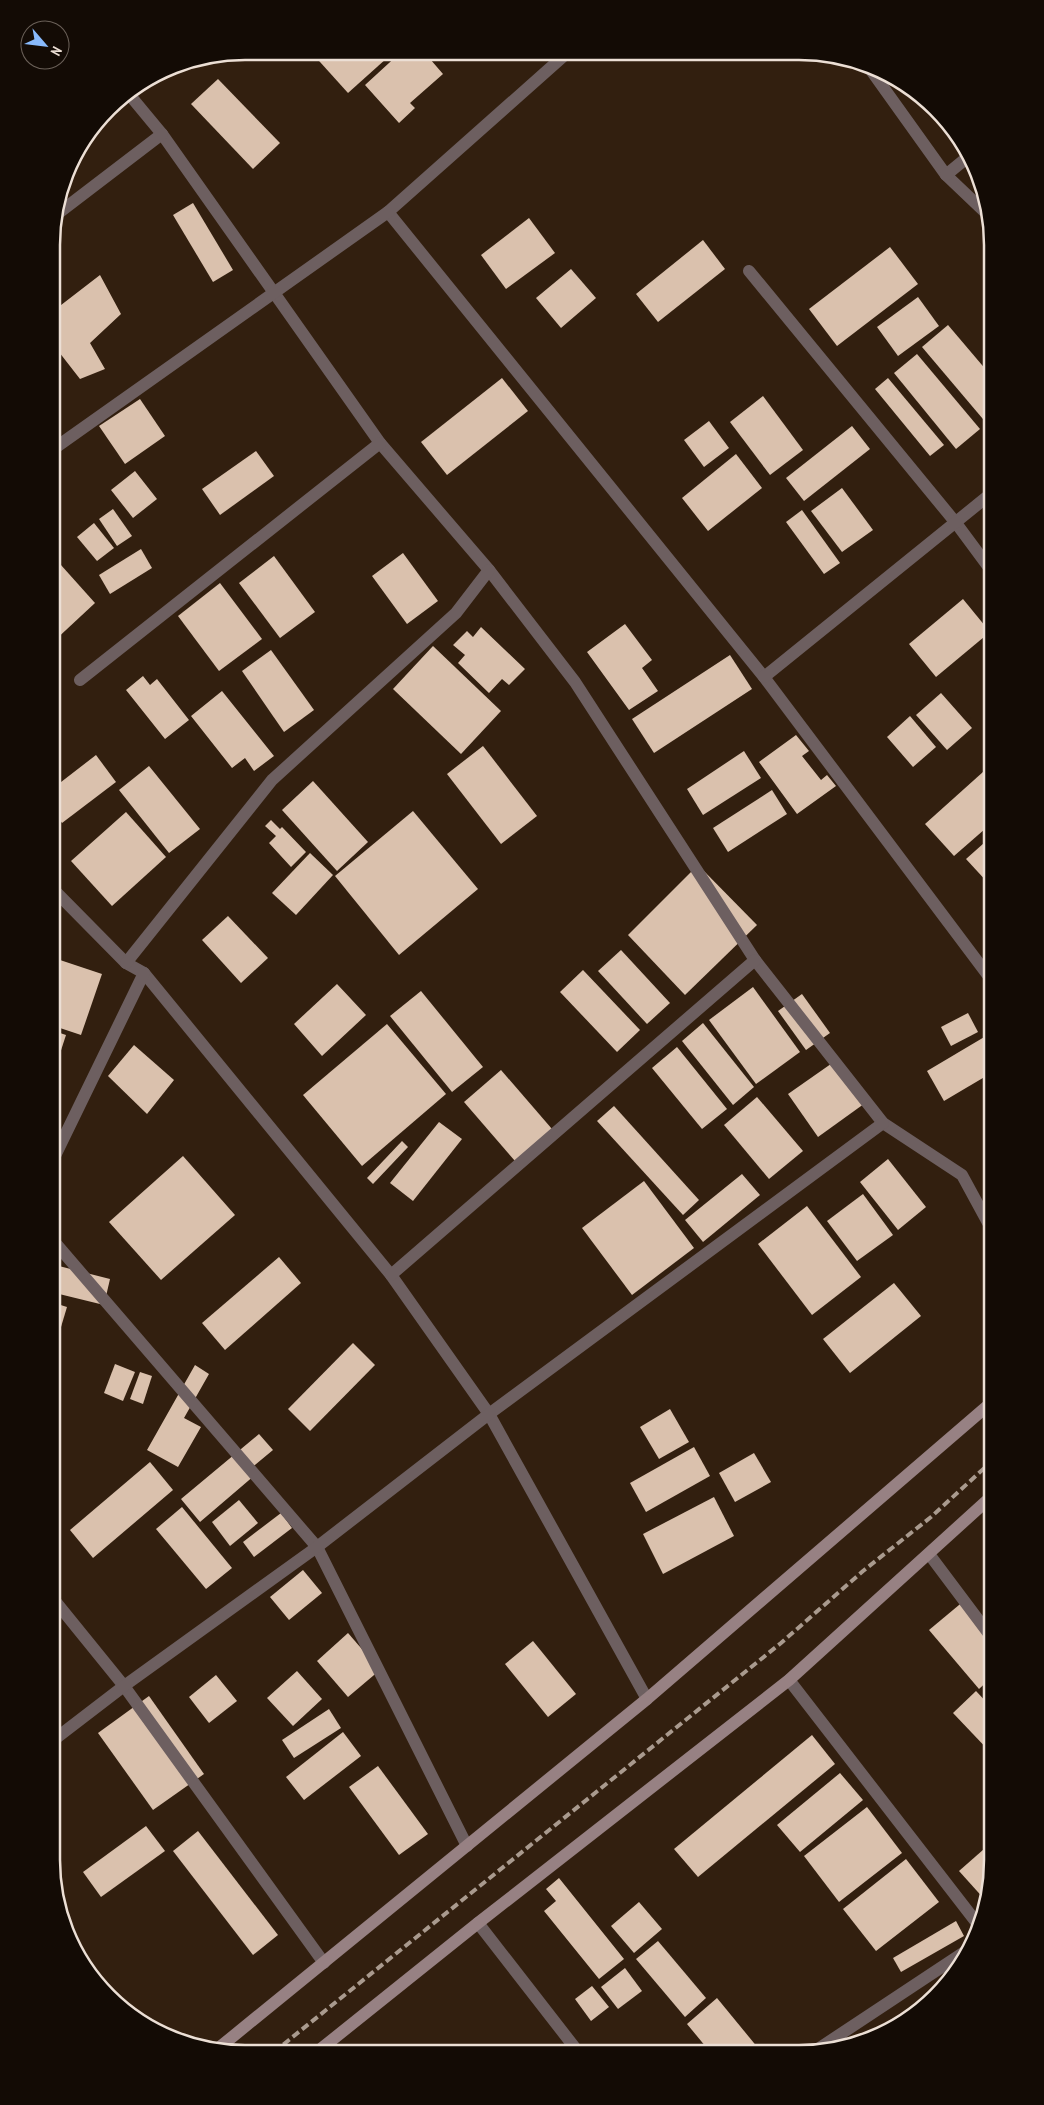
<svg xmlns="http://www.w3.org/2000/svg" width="1044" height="2105" font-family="'PT Sans Narrow',sans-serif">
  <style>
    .building { fill: #dac1ad }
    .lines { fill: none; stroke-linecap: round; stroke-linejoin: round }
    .minor { stroke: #6d5f60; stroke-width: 12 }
    .secondary { stroke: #978183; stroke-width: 12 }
    .rail { stroke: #a99a8e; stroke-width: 4; stroke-dasharray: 8 4; stroke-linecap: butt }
    .rim { fill: none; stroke: #ecdfd5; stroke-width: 2.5 }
  </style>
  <rect width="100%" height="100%" fill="#321f0f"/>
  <g class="building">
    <path d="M 311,52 L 382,52 L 387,58 L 348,93 Z"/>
    <path d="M 401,52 L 424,52 L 443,74 L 410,103 L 415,108 L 399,123 L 365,85 Z"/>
    <path d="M 218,79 L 280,143 L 253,169 L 191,104 Z"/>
    <path d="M 193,203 L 233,270 L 213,282 L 173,215 Z"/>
    <path d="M 529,218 L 555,253 L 506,289 L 481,255 Z"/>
    <path d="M 703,240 L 725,269 L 658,322 L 636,294 Z"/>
    <path d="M 890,247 L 918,284 L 837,346 L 809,309 Z"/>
    <path d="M 571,269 L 596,298 L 561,328 L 536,298 Z"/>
    <path d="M 100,275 L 121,314 L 90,343 L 105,369 L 80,379 L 52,343 L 52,312 Z"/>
    <path d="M 918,297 L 939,326 L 898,356 L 877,327 Z"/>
    <path d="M 948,325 L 993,378 L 993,420 L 988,425 L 922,347 Z"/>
    <path d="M 917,354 L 980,429 L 956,449 L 894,373 Z"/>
    <path d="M 502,378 L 528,411 L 447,475 L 421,442 Z"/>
    <path d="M 888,378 L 944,445 L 930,456 L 875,389 Z"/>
    <path d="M 763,396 L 803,450 L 770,475 L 730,422 Z"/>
    <path d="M 140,399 L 165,436 L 125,464 L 99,426 Z"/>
    <path d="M 709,421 L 729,448 L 704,467 L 684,440 Z"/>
    <path d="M 852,426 L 870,449 L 804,501 L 786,478 Z"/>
    <path d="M 256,451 L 274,476 L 220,515 L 202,489 Z"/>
    <path d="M 736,454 L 762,488 L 708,531 L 682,498 Z"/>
    <path d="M 135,471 L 157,499 L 133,518 L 111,490 Z"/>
    <path d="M 842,488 L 873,530 L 842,552 L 811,511 Z"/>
    <path d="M 113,509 L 132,536 L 117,546 L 99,519 Z"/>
    <path d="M 802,510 L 840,563 L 824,574 L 786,522 Z"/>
    <path d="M 94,523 L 114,548 L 97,561 L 77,537 Z"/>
    <path d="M 141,549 L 152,568 L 110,594 L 99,575 Z"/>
    <path d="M 403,553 L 438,601 L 407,624 L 372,576 Z"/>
    <path d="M 52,555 L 95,603 L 52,643 Z"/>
    <path d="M 274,556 L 315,612 L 280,638 L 239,583 Z"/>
    <path d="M 220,583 L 262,639 L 219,671 L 178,616 Z"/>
    <path d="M 963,599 L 990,632 L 936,677 L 909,644 Z"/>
    <path d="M 625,624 L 652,660 L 642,668 L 658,691 L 629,710 L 587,652 Z"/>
    <path d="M 481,627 L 525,669 L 509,685 L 502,679 L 489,693 L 458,663 L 465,655 L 453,645 L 467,631 L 473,637 Z"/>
    <path d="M 433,646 L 501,711 L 461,754 L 393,689 Z"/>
    <path d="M 271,650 L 314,710 L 284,732 L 242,671 Z"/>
    <path d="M 730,655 L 752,689 L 654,753 L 632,719 Z"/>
    <path d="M 143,676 L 150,685 L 157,679 L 189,720 L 165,739 L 126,690 Z"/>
    <path d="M 222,691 L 274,756 L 254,771 L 245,758 L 232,768 L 191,716 Z"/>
    <path d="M 941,693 L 972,728 L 947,750 L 916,715 Z"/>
    <path d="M 910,716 L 936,747 L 913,767 L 887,737 Z"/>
    <path d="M 796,735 L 809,751 L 802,756 L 821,780 L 827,775 L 836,786 L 797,814 L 759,762 Z"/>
    <path d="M 483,746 L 537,816 L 501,844 L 447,774 Z"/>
    <path d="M 744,751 L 761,778 L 703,815 L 687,789 Z"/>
    <path d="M 96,755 L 116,782 L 62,823 L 52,809 L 52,789 Z"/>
    <path d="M 993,763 L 993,822 L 954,856 L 925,824 Z"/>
    <path d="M 149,766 L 200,829 L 169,853 L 119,790 Z"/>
    <path d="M 313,781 L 368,842 L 337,871 L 282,810 Z"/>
    <path d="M 772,790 L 787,814 L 728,852 L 713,828 Z"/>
    <path d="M 413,811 L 478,889 L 399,955 L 335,876 Z"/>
    <path d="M 126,812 L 166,857 L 112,906 L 71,861 Z"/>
    <path d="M 271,820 L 280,829 L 282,827 L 306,852 L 291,867 L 269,843 L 276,836 L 265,826 Z"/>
    <path d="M 993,835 L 993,881 L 989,884 L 966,859 Z"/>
    <path d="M 310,853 L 333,875 L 296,915 L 272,893 Z"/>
    <path d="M 698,865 L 757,925 L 685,995 L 628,935 Z"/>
    <path d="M 228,916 L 268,958 L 241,983 L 202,940 Z"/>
    <path d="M 621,950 L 670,1003 L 647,1024 L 598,971 Z"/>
    <path d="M 51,957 L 102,974 L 81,1035 L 51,1025 Z"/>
    <path d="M 583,970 L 640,1030 L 617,1052 L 560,992 Z"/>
    <path d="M 337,984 L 366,1015 L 322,1056 L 294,1024 Z"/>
    <path d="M 753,987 L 800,1052 L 756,1084 L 709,1020 Z"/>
    <path d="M 421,991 L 483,1067 L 452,1092 L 390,1016 Z"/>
    <path d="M 802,994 L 830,1033 L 806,1050 L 778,1011 Z"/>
    <path d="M 968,1013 L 978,1032 L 951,1046 L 941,1027 Z"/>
    <path d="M 703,1023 L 754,1087 L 733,1105 L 682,1041 Z"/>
    <path d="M 387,1024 L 446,1094 L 362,1166 L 303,1095 Z"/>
    <path d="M 51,1030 L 66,1035 L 52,1078 L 51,1078 Z"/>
    <path d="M 986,1036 L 993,1048 L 993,1072 L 944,1101 L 927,1071 Z"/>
    <path d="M 134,1045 L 174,1080 L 147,1114 L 108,1076 Z"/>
    <path d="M 677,1047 L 727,1109 L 702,1129 L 652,1068 Z"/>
    <path d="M 838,1059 L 868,1101 L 818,1137 L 788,1094 Z"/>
    <path d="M 501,1070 L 552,1129 L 515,1161 L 464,1102 Z"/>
    <path d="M 51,1091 L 56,1093 L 52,1104 L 51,1104 Z"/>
    <path d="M 757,1097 L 803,1151 L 769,1179 L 724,1125 Z"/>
    <path d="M 614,1106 L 699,1200 L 683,1215 L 597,1121 Z"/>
    <path d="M 439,1122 L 462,1139 L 413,1201 L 390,1183 Z"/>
    <path d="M 402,1141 L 408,1147 L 373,1184 L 367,1178 Z"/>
    <path d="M 183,1156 L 235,1215 L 161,1280 L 109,1222 Z"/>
    <path d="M 888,1159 L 926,1207 L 898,1230 L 860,1182 Z"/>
    <path d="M 742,1174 L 760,1195 L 703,1242 L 685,1220 Z"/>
    <path d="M 644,1181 L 694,1248 L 632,1295 L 582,1228 Z"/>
    <path d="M 863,1194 L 893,1235 L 857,1261 L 827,1221 Z"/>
    <path d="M 807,1206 L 861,1277 L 812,1315 L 758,1244 Z"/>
    <path d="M 279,1257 L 301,1283 L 225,1350 L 202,1323 Z"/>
    <path d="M 51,1264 L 110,1279 L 104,1305 L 51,1292 Z"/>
    <path d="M 894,1283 L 921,1316 L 850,1373 L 823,1339 Z"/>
    <path d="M 51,1302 L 67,1307 L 61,1327 L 51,1324 Z"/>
    <path d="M 353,1343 L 375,1365 L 310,1431 L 288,1409 Z"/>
    <path d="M 115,1364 L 135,1372 L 123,1401 L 104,1393 Z"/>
    <path d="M 195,1365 L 209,1374 L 184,1418 L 201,1427 L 178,1467 L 147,1450 Z"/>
    <path d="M 140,1372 L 152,1376 L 143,1404 L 130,1399 Z"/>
    <path d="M 670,1409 L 689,1442 L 659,1459 L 640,1427 Z"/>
    <path d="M 259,1434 L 273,1450 L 250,1469 L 255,1475 L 200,1522 L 181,1499 Z"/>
    <path d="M 694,1447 L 710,1476 L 646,1512 L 630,1483 Z"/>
    <path d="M 754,1453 L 771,1482 L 735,1502 L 719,1473 Z"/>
    <path d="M 150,1462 L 173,1490 L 93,1558 L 70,1530 Z"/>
    <path d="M 714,1497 L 734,1536 L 663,1574 L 643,1534 Z"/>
    <path d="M 239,1500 L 258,1523 L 230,1546 L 212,1522 Z"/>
    <path d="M 182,1507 L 232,1568 L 206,1589 L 156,1529 Z"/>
    <path d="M 281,1513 L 292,1528 L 254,1557 L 243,1542 Z"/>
    <path d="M 303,1570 L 322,1593 L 289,1620 L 270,1597 Z"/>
    <path d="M 965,1600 L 992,1633 L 992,1677 L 979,1689 L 929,1630 Z"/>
    <path d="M 348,1633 L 380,1670 L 348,1697 L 317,1661 Z"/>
    <path d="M 533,1641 L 576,1694 L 548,1717 L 505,1664 Z"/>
    <path d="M 297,1671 L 322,1699 L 293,1726 L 267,1698 Z"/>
    <path d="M 216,1675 L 237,1701 L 209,1723 L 189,1697 Z"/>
    <path d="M 976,1691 L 992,1708 L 992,1754 L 953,1713 Z"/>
    <path d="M 149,1696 L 204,1774 L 153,1810 L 98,1733 Z"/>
    <path d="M 329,1709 L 341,1728 L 294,1758 L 282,1740 Z"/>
    <path d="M 343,1732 L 361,1756 L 304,1800 L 286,1777 Z"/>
    <path d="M 812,1735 L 835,1764 L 698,1877 L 674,1849 Z"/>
    <path d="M 378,1766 L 428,1834 L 399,1855 L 349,1787 Z"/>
    <path d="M 840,1773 L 863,1800 L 800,1852 L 777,1825 Z"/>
    <path d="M 867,1807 L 902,1853 L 839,1902 L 804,1856 Z"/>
    <path d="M 146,1826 L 165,1851 L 101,1897 L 83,1872 Z"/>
    <path d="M 198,1831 L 278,1935 L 253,1955 L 173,1851 Z"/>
    <path d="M 992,1842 L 992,1873 L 986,1901 L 959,1871 Z"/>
    <path d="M 906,1859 L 939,1902 L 876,1951 L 843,1909 Z"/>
    <path d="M 559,1878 L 624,1959 L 599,1979 L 544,1911 L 556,1901 L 546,1889 Z"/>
    <path d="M 639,1902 L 662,1929 L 634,1953 L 611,1926 Z"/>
    <path d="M 956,1921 L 964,1936 L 901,1972 L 893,1958 Z"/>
    <path d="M 658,1941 L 706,1998 L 685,2017 L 636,1959 Z"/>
    <path d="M 625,1968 L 642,1991 L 618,2009 L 601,1987 Z"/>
    <path d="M 592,1986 L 609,2007 L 591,2021 L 575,1999 Z"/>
    <path d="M 717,1998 L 763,2054 L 711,2053 L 687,2024 Z"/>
  </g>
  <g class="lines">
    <g class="minor">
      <path d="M 868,66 L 946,175 L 988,215"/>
      <path d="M 128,93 L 162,134 L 380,443 L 489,570 L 575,682 L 755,960 L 883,1123 L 962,1175 L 993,1232"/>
      <path d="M 946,175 L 969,156"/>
      <path d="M 388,212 L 764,677 L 993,982"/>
      <path d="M 56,215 L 162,134"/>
      <path d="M 749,271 L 956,523 L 993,573"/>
      <path d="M 52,450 L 388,212 L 567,53"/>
      <path d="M 764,677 L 993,492"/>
      <path d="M 80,680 L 380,443"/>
      <path d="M 52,888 L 126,963 L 144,973 L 391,1275 L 489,1414 L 647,1699"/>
      <path d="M 126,963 L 272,780 L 456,613 L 489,570"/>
      <path d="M 51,1164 L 144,973"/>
      <path d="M 51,1238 L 317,1547 L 467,1846"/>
      <path d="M 391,1275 L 755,960"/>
      <path d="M 929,1554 L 992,1638"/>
      <path d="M 51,1596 L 124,1686 L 324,1963"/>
      <path d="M 789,1680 L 980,1927"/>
      <path d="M 51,1742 L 124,1686 L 317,1547 L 489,1414 L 883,1123"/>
      <path d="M 478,1923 L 579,2053"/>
      <path d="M 815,2051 L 969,1949"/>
    </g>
    <g class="secondary">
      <path d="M 215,2051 L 647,1699 L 992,1402"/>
      <path d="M 317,2052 L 478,1923 L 789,1680 L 992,1496"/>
    </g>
    <path class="rail" d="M 274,2052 L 781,1643 L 863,1571 L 931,1517 L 992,1461"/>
  </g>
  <path d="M0 0H1044V2105H0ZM245 60H799A185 185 0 0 1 984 245V1860A185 185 0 0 1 799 2045H245A185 185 0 0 1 60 1860V245A185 185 0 0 1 245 60Z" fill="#130b05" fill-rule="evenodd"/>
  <path class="rim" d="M245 60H799A185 185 0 0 1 984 245V1860A185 185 0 0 1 799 2045H245A185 185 0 0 1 60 1860V245A185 185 0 0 1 245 60Z"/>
  <g transform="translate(45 45) rotate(118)"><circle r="24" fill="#130b05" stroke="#6a6058"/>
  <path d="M0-4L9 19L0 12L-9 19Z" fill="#88bafc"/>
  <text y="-8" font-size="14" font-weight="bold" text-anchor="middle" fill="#ecdfd5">N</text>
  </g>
</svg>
